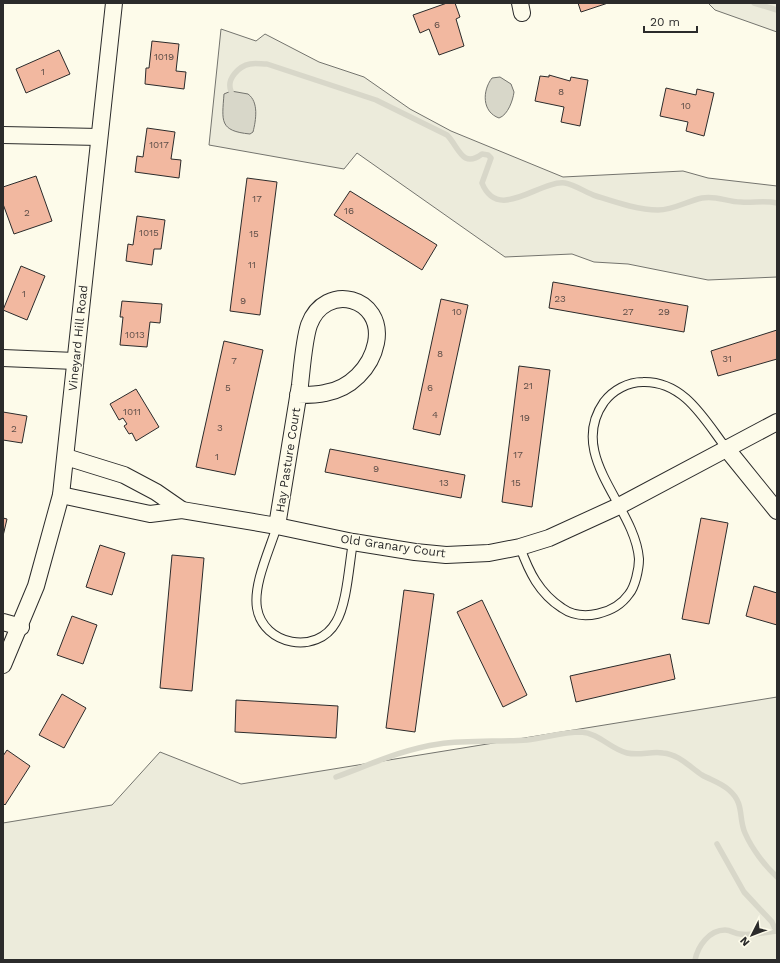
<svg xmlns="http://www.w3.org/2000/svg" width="780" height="963" font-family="'Work Sans',sans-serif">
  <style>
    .green { fill: #ecebdb; stroke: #74746e }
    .water { fill: #d8d7c9; stroke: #74746e }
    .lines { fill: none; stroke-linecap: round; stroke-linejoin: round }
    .stream { stroke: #d8d7c9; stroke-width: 5.5 }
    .building { fill: #f2b8a0; stroke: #2b2b2b }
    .lane-casing { stroke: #2b2b2b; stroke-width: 10 }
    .street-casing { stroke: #2b2b2b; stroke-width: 18 }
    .lane { stroke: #fdfbea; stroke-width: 8 }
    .street { stroke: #fdfbea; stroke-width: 16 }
    .labels { text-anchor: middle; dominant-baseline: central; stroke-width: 3; stroke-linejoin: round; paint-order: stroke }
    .number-label { font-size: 10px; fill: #5d4e48 }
    .street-label { font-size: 12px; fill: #2b2b2b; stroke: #fdfbea }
  </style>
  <rect width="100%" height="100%" fill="#fdfbea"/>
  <g class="green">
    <path d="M 708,3 L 777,3 L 777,32 L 715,10 Z"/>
    <path d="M 221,29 L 256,41 L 265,34 L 319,62 L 364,77 L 410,109 L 451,131 L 563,177 L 683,171 L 708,178 L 777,186 L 777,277 L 708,280 L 628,264 L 594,262 L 572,254 L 505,257 L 357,153 L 344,169 L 209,145 Z"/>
    <path d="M 777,697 L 777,960 L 3,960 L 3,823 L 112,805 L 160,752 L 241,784 Z"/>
  </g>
  <g class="water">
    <path d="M 500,77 L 511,84 L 514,92 C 513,100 508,115 499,118 C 482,112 482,91 492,78 Z"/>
    <path d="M 231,91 L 248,94 C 259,102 256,120 253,132 L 250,134 C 219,131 222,121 224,94 Z"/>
  </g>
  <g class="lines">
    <g class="stream">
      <path d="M 754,3 L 777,10"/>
      <path d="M 231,91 C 226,79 239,66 250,64 C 255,63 261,64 267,64 L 376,100 L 447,135 C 459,147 462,169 482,154 L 488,155 L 491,158 L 482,183 C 498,223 539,180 565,183 C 576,185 586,193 596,196 C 615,202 638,210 658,210 C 674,210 687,201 702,198 C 716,195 727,202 741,202 C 753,203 765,200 777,203"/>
      <path d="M 336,777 C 369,765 403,749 439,744 C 468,740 498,742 527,740 C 544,738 563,732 581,732 C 599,733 610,749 627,753 C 640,756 651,751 663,753 C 678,754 690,767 702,775 C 711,780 721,783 729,790 C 745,804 738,817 745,833 C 752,849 765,866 777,877"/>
      <path d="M 717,844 L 744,892 L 772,922 L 776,931"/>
      <path d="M 695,960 C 698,946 709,930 725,930 C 731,930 735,934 740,934 C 751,936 766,932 777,931"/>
    </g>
  </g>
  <g class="building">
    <path d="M 447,3 L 455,3 L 460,17 L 456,19 L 464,46 L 439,55 L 429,29 L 420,33 L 413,15 Z"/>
    <path d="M 578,3 L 608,3 L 581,12 Z"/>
    <path d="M 152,41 L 179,44 L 176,71 L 186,72 L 184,89 L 145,84 L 146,68 L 149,68 Z"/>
    <path d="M 59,50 L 70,74 L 26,93 L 16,69 Z"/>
    <path d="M 549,75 L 570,81 L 571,77 L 588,80 L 580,126 L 561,122 L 564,107 L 535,101 L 540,76 L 549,77 Z"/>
    <path d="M 666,88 L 696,95 L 697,89 L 714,93 L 704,136 L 686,131 L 688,122 L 660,116 Z"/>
    <path d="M 147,128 L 175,132 L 171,159 L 181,160 L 179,178 L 135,172 L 137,156 L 143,157 Z"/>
    <path d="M 36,176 L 52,221 L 14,234 L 3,204 L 3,187 Z"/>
    <path d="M 247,178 L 277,182 L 260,315 L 230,311 Z"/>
    <path d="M 350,191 L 437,245 L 422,270 L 334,215 Z"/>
    <path d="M 137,216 L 165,220 L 161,249 L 154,249 L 152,265 L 126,261 L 128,244 L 133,245 Z"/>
    <path d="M 21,266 L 45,276 L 27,320 L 3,310 Z"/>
    <path d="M 553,282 L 688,306 L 684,332 L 549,308 Z"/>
    <path d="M 441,299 L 468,305 L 440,435 L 413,429 Z"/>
    <path d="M 122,301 L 162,304 L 160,323 L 150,322 L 147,347 L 120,345 L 123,317 L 120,317 Z"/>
    <path d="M 777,330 L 777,359 L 718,376 L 711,351 Z"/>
    <path d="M 224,341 L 263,350 L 235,475 L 196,467 Z"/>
    <path d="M 519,366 L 550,370 L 532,507 L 502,502 Z"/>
    <path d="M 136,389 L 159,427 L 136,441 L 132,433 L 129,434 L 124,426 L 127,424 L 123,418 L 119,420 L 110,404 Z"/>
    <path d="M 3,412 L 27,416 L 22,443 L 3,440 Z"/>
    <path d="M 330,449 L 465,475 L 461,498 L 325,472 Z"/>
    <path d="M 3,518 L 7,519 L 3,536 Z"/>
    <path d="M 701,518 L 728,523 L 709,624 L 682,619 Z"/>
    <path d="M 100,545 L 125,553 L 112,595 L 86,587 Z"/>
    <path d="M 172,555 L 204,558 L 192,691 L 160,688 Z"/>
    <path d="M 754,586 L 777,593 L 777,625 L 746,616 Z"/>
    <path d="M 404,590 L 434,594 L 415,732 L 386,728 Z"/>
    <path d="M 482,600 L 527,695 L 503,707 L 457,612 Z"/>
    <path d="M 72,616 L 97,625 L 83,664 L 57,655 Z"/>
    <path d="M 670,654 L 675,679 L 576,702 L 570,676 Z"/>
    <path d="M 62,694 L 86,708 L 64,748 L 39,735 Z"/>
    <path d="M 236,700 L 338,706 L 336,738 L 235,732 Z"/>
    <path d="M 7,750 L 30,766 L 5,805 L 3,803 L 3,756 Z"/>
  </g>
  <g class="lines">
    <defs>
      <g id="lane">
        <path d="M 277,526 C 270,549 253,584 257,608 C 263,645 317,656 336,622 C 347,604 349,565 353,542"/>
        <path d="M 520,547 C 529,572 539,593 562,608 C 582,622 615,614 629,594 C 635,587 639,569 639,559 C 635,506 566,456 604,402 C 613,390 628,382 643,382 C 684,381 704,419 726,448"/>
      </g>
      <g id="street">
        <path d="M 520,3 L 522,13"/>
        <path d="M 3,135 L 99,137"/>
        <path d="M 3,358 L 75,361"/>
        <path d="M 726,448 L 777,511"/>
        <path d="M 66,457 L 124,475 L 156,492 L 182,510"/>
        <path d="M 61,495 L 150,514 L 182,510 L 277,526 L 353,542 L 415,552 L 446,555 L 489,553 L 520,547 L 549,538 L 619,506 L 777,422"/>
        <path d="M 277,526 C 285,479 292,432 300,385 C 302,367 304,340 309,325 C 325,281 385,297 376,343 C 371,368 350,389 325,393 C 317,395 307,395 298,395"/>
        <path d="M 3,622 L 21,627"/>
        <path d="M 3,665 L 36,586 L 61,495 L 114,3"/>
      </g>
    </defs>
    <use href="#lane" class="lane-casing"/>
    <use href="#street" class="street-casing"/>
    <use href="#lane" class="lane"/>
    <use href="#street" class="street"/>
  </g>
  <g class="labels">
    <g class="number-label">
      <text x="437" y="24">6</text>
      <text x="164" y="56">1019</text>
      <text x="43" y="71">1</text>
      <text x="561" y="91">8</text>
      <text x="686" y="105">10</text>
      <text x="159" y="144">1017</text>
      <text x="257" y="198">17</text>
      <text x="349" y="210">16</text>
      <text x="27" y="212">2</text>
      <text x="149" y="232">1015</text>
      <text x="254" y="233">15</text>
      <text x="252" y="264">11</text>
      <text x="24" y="293">1</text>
      <text x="560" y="298">23</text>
      <text x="243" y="300">9</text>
      <text x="457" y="311">10</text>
      <text x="628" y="311">27</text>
      <text x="664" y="311">29</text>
      <text x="135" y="334">1013</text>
      <text x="440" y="353">8</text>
      <text x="727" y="358">31</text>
      <text x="234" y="360">7</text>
      <text x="528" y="385">21</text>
      <text x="228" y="387">5</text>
      <text x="430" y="387">6</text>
      <text x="132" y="411">1011</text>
      <text x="435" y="414">4</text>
      <text x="525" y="417">19</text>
      <text x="220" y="427">3</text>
      <text x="14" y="428">2</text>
      <text x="518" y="454">17</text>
      <text x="217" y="456">1</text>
      <text x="376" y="468">9</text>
      <text x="444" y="482">13</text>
      <text x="516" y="482">15</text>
    </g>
    <g class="street-label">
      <text transform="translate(78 338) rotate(-84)">Vineyard Hill Road</text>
      <text transform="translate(288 460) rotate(-81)">Hay Pasture Court</text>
      <text transform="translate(393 546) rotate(8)">Old Granary Court</text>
    </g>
  </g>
  <rect width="780" height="963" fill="none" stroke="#2b2b2b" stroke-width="8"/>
  <g transform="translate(752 935) rotate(228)" stroke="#fdfbea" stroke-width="3" paint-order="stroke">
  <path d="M0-3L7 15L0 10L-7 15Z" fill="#2b2b2b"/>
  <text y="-6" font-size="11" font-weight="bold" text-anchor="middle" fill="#2b2b2b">N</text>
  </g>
  <path d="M644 26v6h53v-6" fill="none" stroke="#2b2b2b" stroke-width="2"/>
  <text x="650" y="26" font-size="12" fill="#2b2b2b" stroke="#fdfbea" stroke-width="3" paint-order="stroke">20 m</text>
</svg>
